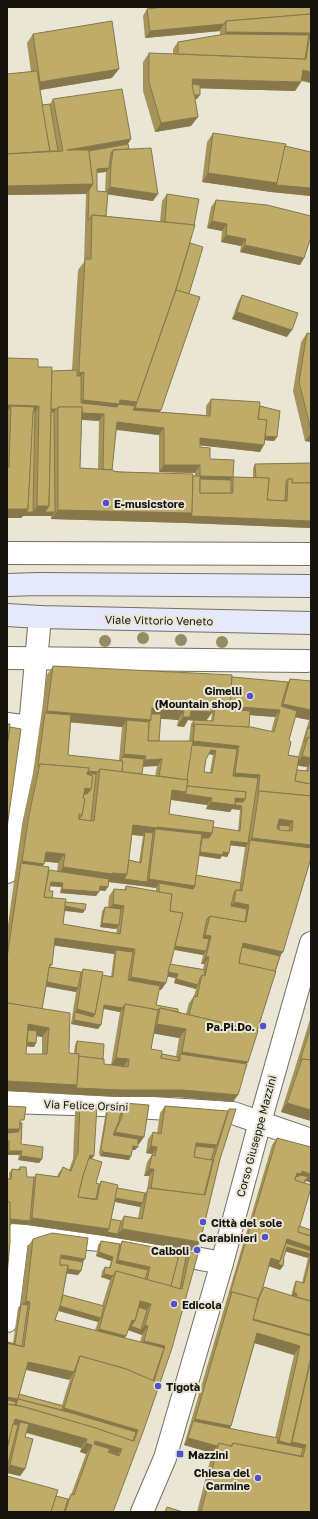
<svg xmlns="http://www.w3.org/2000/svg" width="318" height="1519" font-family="'Golos Text',sans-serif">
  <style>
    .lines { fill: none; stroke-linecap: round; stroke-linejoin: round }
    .minor-casing { stroke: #736f61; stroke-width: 24 }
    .secondary-casing { stroke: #736f61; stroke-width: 24 }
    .minor { stroke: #fff; stroke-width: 22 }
    .secondary { stroke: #e6e9fb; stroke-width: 22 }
    .tree { fill: #948b65 }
    .wall { fill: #a4945a; fill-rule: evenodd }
    .shaded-wall { fill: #86784a }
    .building { fill: #bfac69; stroke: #86784a; fill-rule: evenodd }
    .poi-dot { fill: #5150c7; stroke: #eae6d6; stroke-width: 1.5 }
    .labels { text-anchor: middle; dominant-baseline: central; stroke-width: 4; stroke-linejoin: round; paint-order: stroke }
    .poi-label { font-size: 11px; font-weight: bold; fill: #16140f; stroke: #eae6d6; text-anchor: start }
    .street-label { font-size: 11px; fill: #16140f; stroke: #eae6d6 }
  </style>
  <rect width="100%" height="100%" fill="#eae6d6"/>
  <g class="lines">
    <defs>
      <g id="minor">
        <path d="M 7,553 L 311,554"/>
        <path d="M 7,658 L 307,661"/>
        <path d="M 7,724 L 30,727"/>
        <path d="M 7,872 L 30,727 L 40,617"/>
        <path d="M 7,1102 L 104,1105 L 233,1113 L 311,1140"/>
        <path d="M 7,1321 L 18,1233 L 101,1240 L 222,1263"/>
        <path d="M 142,1512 L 165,1458 L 222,1263 L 260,1122 L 311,943"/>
      </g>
      <g id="secondary">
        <path d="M 7,585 L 39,584 L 311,586"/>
        <path d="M 7,615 L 40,617 L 311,623"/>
      </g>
    </defs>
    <use href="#minor" class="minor-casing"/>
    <use href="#secondary" class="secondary-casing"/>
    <use href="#minor" class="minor"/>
    <use href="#secondary" class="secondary"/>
  </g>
  <g class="tree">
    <circle cx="143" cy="638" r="6"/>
    <circle cx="181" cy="640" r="6"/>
    <circle cx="105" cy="641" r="6"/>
    <circle cx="222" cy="642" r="6"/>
  </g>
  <g class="wall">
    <path d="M 311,7 L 311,83 L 301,81 L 301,82 L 295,91 L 200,88 L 197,99 L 195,99 L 191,126 L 155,132 L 143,91 L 143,62 L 149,53 L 173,54 L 173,49 L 178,42 L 220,35 L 220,31 L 145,38 L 143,16 L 147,9 Z"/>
    <path d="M 33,34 L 112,78 L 40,90 L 42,105 L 50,104 L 53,99 L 131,139 L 128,144 L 129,149 L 153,201 L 108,194 L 106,216 L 160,222 L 162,201 L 167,194 L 190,243 L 189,294 L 161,410 L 159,412 L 206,415 L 206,406 L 211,399 L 260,406 L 277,437 L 274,441 L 265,440 L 260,452 L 200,445 L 200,447 L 210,459 L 233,477 L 231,480 L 233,477 L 253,478 L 253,468 L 255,464 L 311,463 L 311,528 L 186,523 L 51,519 L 51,516 L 23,516 L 21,518 L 7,518 L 7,358 L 38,367 L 52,371 L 72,370 L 78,270 L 84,262 L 86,194 L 7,195 L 7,74 L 31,72 L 27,43 ZM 106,172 L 105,192 L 97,191 L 97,173 ZM 82,420 L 99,421 L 98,469 L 80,468 ZM 116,430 L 159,435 L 159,472 L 195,473 L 195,476 L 113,471 L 112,470 Z"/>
    <path d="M 213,133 L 285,146 L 311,196 L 271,192 L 202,182 L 207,142 Z"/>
    <path d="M 216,200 L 304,258 L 300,265 L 240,252 L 241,246 L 221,242 L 222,231 L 207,228 L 211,207 Z"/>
    <path d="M 242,295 L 287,337 L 232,319 L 238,302 Z"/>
    <path d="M 307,333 L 311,334 L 311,442 L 305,441 L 293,391 L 301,342 Z"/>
    <path d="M 53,666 L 232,677 L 288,682 L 290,679 L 311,681 L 311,858 L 247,1064 L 233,1102 L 178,1097 L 117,1097 L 7,1091 L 7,932 L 22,824 L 33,773 L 47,675 ZM 212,713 L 211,721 L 206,721 ZM 250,715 L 275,717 L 271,732 L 249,727 ZM 295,717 L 309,720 L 298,757 L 288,755 L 289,740 ZM 161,718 L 178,720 L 177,726 L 184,727 L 188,720 L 193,721 L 191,724 L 189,741 L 159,741 ZM 71,722 L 122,727 L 119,761 L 68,755 ZM 208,754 L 213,755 L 210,772 L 204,772 L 206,759 ZM 143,766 L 157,766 L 155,776 L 142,774 ZM 298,766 L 307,767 L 306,771 L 297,770 ZM 171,800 L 207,805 L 206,809 L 230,812 L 232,809 L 240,810 L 238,831 L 213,827 L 169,814 ZM 132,835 L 143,836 L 139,862 L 129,860 ZM 230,845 L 245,847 L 240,882 L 196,875 L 199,856 L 220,859 L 222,856 L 227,857 L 229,853 ZM 45,861 L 58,863 L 57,872 L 49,870 L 43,866 L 44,864 ZM 108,882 L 156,888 L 156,891 L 126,886 L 124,890 L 114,889 L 109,896 L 108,907 L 105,907 L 102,911 L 100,927 L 116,929 L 117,929 L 116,933 L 63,924 L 64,911 L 83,913 L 65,902 L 52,898 L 49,891 L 50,886 L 61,887 L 60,893 L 96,896 L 99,890 L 105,891 L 108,887 ZM 54,945 L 114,954 L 111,977 L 102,975 L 83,969 L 81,972 L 50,967 L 52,965 ZM 174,950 L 203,955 L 201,964 L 204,964 L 203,969 L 170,964 ZM 167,976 L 175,978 L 174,983 L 196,989 L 194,996 L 189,1003 L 186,1014 L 178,1012 L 156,1005 L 159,990 L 161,990 L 166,983 ZM 46,986 L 76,992 L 71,1024 L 98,1029 L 101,1025 L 103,1009 L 120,1012 L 111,1065 L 104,1064 L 103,1059 L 77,1041 L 75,1045 L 74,1053 L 69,1053 L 42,1009 ZM 154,1033 L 179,1038 L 176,1057 L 162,1054 L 151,1049 ZM 37,1036 L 42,1037 L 42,1054 L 26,1054 L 26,1046 L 34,1047 L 36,1043 Z"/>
    <path d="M 311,1016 L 311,1121 L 281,1112 L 295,1068 Z"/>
    <path d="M 124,1103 L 139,1144 L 138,1144 L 135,1150 L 132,1150 L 131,1156 L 129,1160 L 100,1156 L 99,1153 L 106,1111 L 108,1107 L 122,1106 Z"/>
    <path d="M 80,1105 L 96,1183 L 99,1184 L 101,1181 L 117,1188 L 145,1193 L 147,1190 L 149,1176 L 144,1176 L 147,1162 L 151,1156 L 152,1154 L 146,1153 L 148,1139 L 153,1132 L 157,1133 L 160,1113 L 165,1106 L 228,1111 L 229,1109 L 220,1159 L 200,1242 L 194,1251 L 104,1236 L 27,1225 L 10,1224 L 9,1173 L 12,1169 L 17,1170 L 20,1167 L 27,1177 L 34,1177 L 36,1174 L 57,1177 L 58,1174 L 63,1167 L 69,1170 L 73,1159 L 75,1112 ZM 115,1202 L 140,1207 L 138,1218 L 124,1216 L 121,1221 L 111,1219 Z"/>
    <path d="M 7,1106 L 22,1123 L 21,1144 L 42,1159 L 39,1163 L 18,1160 L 19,1155 L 7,1155 Z"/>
    <path d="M 277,1138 L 306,1181 L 304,1183 L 299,1226 L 311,1230 L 311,1512 L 197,1512 L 212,1453 L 184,1445 L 272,1145 ZM 285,1251 L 308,1258 L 302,1283 L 296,1281 L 294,1285 L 291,1296 L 264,1287 L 262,1290 L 268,1266 L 280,1270 L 283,1266 L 283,1260 ZM 255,1343 L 294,1355 L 275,1438 L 230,1429 Z"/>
    <path d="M 33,1239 L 83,1262 L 81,1271 L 78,1275 L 67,1273 L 63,1295 L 102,1306 L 110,1280 L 101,1277 L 102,1271 L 105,1267 L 109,1268 L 111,1261 L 96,1256 L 98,1245 L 101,1241 L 120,1244 L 122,1241 L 186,1257 L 190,1252 L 198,1254 L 113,1512 L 7,1512 L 56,1496 L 68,1499 L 71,1495 L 86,1454 L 80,1452 L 81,1448 L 26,1433 L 25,1437 L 25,1469 L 20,1476 L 7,1473 L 7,1342 L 13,1343 L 18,1308 L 21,1304 L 28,1246 ZM 58,1311 L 98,1322 L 95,1330 L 55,1320 ZM 128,1330 L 142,1335 L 140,1342 L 124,1338 ZM 26,1370 L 70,1379 L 62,1405 L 19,1394 Z"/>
  </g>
  <g class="shaded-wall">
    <path d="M 224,24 L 220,30 L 220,31 L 145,38 L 150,31 Z"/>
    <path d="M 226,32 L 310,33 L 304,42 L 220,41 Z"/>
    <path d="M 119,69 L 112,78 L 34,91 L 40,82 Z"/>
    <path d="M 303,70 L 311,72 L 311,83 L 297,79 Z"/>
    <path d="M 192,79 L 301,82 L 295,91 L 188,88 Z"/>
    <path d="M 200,95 L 197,99 L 187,100 L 190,96 Z"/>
    <path d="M 198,117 L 191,126 L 155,132 L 161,123 Z"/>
    <path d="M 131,139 L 125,148 L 67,159 L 67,150 Z"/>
    <path d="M 109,168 L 106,172 L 94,173 L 97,169 Z"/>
    <path d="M 208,173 L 277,183 L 311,188 L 311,196 L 271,192 L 202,182 Z"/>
    <path d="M 93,184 L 86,194 L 7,195 L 7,186 Z"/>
    <path d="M 110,187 L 158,194 L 153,201 L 105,194 Z"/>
    <path d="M 212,221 L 227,224 L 222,231 L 207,228 Z"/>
    <path d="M 226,235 L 246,239 L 241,246 L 221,242 Z"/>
    <path d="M 245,245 L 304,258 L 300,265 L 240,252 Z"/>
    <path d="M 237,312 L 292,330 L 287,337 L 232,319 Z"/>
    <path d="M 84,372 L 76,383 L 72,383 L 79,373 Z"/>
    <path d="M 83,400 L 120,400 L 137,402 L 130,413 L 77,409 Z"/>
    <path d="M 7,405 L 39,406 L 32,416 L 11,406 L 7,412 Z"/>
    <path d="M 135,408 L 161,410 L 155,419 L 128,417 Z"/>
    <path d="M 49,409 L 56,409 L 51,416 Z"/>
    <path d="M 80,412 L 104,414 L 99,421 L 75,419 Z"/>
    <path d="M 117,422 L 164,428 L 159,435 L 112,429 Z"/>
    <path d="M 311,433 L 311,442 L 305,441 Z"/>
    <path d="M 263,436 L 277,437 L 274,441 L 261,440 Z"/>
    <path d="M 200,438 L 264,445 L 260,452 L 196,445 Z"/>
    <path d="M 164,465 L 200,465 L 195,473 L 159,472 Z"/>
    <path d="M 200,476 L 233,477 L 228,484 L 198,483 Z"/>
    <path d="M 37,506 L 49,506 L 55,512 L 52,516 L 23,516 L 21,518 L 7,518 L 7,509 L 28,509 L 33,512 Z"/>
    <path d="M 58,510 L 192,513 L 311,521 L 311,528 L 186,523 L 51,519 Z"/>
    <path d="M 213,703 L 230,704 L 279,710 L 283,704 L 311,710 L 311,718 L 309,720 L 279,714 L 280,710 L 275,717 L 223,713 L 215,708 L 206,721 L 188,720 L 184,727 L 177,726 L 183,717 L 191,711 Z"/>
    <path d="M 152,708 L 184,711 L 178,720 L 148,718 Z"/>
    <path d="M 47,711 L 151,720 L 145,729 L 127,720 L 122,727 L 44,720 L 45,713 Z"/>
    <path d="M 311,724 L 311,733 L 308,728 Z"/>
    <path d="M 193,741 L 239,746 L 234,753 L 216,751 L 213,755 L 190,749 Z"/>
    <path d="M 124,754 L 146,756 L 141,763 L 122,757 Z"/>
    <path d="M 302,756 L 311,758 L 311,768 L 309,764 L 307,767 L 296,765 Z"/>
    <path d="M 162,759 L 157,766 L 141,767 L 145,760 Z"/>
    <path d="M 39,766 L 98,772 L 93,778 Z"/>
    <path d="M 235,773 L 260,775 L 255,782 L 230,780 Z"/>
    <path d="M 85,788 L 91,789 L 85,798 L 81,797 Z"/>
    <path d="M 172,790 L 245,799 L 242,806 L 240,810 L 232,809 L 230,812 L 206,809 L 211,802 L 233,801 L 185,793 L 180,801 L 165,799 Z"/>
    <path d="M 185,794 L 212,798 L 207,805 L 180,801 Z"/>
    <path d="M 279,819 L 293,821 L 287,830 L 280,825 L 277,828 Z"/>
    <path d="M 133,825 L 157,827 L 212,833 L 206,842 L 155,830 L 150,837 L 145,832 L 143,836 L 127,834 Z"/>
    <path d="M 252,838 L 311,845 L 311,852 L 250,840 Z"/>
    <path d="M 231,841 L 248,843 L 245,847 L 228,845 Z"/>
    <path d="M 197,851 L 223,852 L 229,853 L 227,857 L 222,856 L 220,859 L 195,855 Z"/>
    <path d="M 46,852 L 65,854 L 58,863 L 39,861 Z"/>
    <path d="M 22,861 L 44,864 L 38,873 L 21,863 Z"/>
    <path d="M 63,867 L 127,874 L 147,882 L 144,886 L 57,876 Z"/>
    <path d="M 149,879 L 195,886 L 190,893 L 159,883 L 156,888 L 144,886 Z"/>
    <path d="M 51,882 L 63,883 L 61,887 L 48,886 Z"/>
    <path d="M 100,886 L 108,887 L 105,891 L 97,890 Z"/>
    <path d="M 62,889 L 99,892 L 96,896 L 60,893 Z"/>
    <path d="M 234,902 L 249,905 L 245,912 L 229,909 Z"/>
    <path d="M 113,904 L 124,906 L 119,913 L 108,911 Z"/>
    <path d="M 64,906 L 85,910 L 83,913 L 61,910 Z"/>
    <path d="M 102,923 L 119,925 L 116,929 L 100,927 Z"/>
    <path d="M 205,935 L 211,936 L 206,943 L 200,942 Z"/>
    <path d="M 55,938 L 135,949 L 130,956 L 116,950 L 114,954 L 50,945 Z"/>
    <path d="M 243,943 L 283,952 L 278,959 L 240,951 Z"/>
    <path d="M 173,945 L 206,951 L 203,955 L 171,949 Z"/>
    <path d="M 206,957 L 209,957 L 204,964 L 201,964 Z"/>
    <path d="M 168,972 L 178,974 L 175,978 L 165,976 Z"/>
    <path d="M 131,977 L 166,983 L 161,990 L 126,984 Z"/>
    <path d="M 176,979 L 198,985 L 196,989 L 174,983 Z"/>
    <path d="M 45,982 L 78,988 L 76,992 L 42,986 Z"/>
    <path d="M 104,1005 L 123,1008 L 120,1012 L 101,1008 Z"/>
    <path d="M 77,1009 L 95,1014 L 90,1021 L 75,1012 Z"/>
    <path d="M 74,1020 L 101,1025 L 98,1029 L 71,1024 Z"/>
    <path d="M 28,1024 L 49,1028 L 42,1037 L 25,1034 Z"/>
    <path d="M 157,1024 L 186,1029 L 179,1038 L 150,1033 Z"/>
    <path d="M 24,1042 L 36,1043 L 34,1047 L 21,1046 Z"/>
    <path d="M 182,1052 L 248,1062 L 242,1071 L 180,1054 Z"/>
    <path d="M 116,1058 L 129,1059 L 124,1066 L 111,1065 Z"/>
    <path d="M 7,1081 L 183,1090 L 238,1095 L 233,1102 L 178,1097 L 117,1097 L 7,1091 Z"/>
    <path d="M 287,1103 L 311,1110 L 311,1121 L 281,1112 Z"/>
    <path d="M 7,1129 L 20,1129 L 15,1136 L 7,1136 Z"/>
    <path d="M 115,1132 L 144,1137 L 139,1144 L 110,1139 Z"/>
    <path d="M 196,1143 L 217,1145 L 212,1152 L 194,1150 Z"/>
    <path d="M 133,1146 L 138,1147 L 135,1150 L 130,1150 Z"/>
    <path d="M 151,1146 L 157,1147 L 152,1154 L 146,1153 Z"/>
    <path d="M 9,1151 L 22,1151 L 19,1155 L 7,1155 L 7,1154 Z"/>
    <path d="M 103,1152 L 131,1156 L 129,1160 L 100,1156 Z"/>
    <path d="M 90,1155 L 94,1156 L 89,1163 L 86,1162 Z"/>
    <path d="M 21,1156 L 42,1159 L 39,1163 L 18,1160 Z"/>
    <path d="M 149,1169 L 154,1169 L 149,1176 L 144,1176 Z"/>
    <path d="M 302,1171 L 311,1174 L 311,1183 L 306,1181 L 302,1184 L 294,1180 L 297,1173 Z"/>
    <path d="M 114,1197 L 143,1203 L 140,1207 L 111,1201 Z"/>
    <path d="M 32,1218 L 109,1229 L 118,1234 L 122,1229 L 200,1242 L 194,1251 L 104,1236 L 27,1225 Z"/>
    <path d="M 7,1219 L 30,1221 L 27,1225 L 7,1223 Z"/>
    <path d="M 287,1239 L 311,1247 L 311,1255 L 308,1258 L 284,1251 L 284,1247 Z"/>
    <path d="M 99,1252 L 113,1257 L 111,1261 L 96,1256 Z"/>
    <path d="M 61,1255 L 85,1259 L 80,1266 L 58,1262 Z"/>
    <path d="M 271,1258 L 280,1261 L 283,1266 L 280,1270 L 266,1265 Z"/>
    <path d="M 118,1260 L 150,1267 L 145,1274 L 113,1267 Z"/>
    <path d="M 57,1268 L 81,1271 L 78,1275 L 55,1272 Z"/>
    <path d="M 104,1274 L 113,1276 L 110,1280 L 101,1277 Z"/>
    <path d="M 294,1292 L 297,1294 L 294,1297 L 291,1296 Z"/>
    <path d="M 26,1301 L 30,1302 L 25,1309 L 21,1308 Z"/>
    <path d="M 140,1301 L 151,1304 L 144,1313 L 135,1311 Z"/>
    <path d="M 59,1306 L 101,1318 L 98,1322 L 56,1310 Z"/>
    <path d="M 253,1319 L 311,1335 L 311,1344 L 246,1329 Z"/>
    <path d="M 132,1320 L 135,1321 L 141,1330 L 145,1325 L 148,1326 L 142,1335 L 125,1329 Z"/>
    <path d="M 99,1329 L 126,1336 L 119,1345 L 93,1338 Z"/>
    <path d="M 257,1333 L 300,1346 L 294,1355 L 251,1342 Z"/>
    <path d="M 144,1341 L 165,1346 L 159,1355 L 138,1350 Z"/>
    <path d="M 28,1362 L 74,1372 L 69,1380 L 23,1369 Z"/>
    <path d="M 7,1397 L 18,1399 L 13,1406 L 7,1405 Z"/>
    <path d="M 64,1408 L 138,1430 L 131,1439 L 60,1414 Z"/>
    <path d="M 15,1419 L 87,1439 L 81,1448 L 18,1430 L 20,1422 L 15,1429 L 10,1428 Z"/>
    <path d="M 195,1419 L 231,1426 L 225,1435 L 193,1421 Z"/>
    <path d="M 188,1438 L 217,1446 L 212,1453 L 184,1445 Z"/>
    <path d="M 95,1441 L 122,1449 L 115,1458 L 89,1453 Z"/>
    <path d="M 279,1441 L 291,1444 L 292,1442 L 306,1445 L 299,1455 L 272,1450 Z"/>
    <path d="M 86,1443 L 92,1445 L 86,1454 L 80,1452 Z"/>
    <path d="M 10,1465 L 25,1469 L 20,1476 L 7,1473 L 7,1469 Z"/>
  </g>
  <g class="building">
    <path d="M 163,7 L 311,7 L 311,14 L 226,21 L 224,24 L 150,31 L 147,9 Z"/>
    <path d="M 311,14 L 311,72 L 303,70 L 301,82 L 192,79 L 198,117 L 161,123 L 149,82 L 149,53 L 306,59 L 310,33 L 226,32 L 226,21 Z"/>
    <path d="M 112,21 L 119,69 L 40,82 L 33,34 Z"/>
    <path d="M 225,34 L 309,35 L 305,59 L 178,54 L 178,42 Z"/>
    <path d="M 37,71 L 50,151 L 7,154 L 7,74 Z"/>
    <path d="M 192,84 L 200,85 L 200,95 L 194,95 Z"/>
    <path d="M 122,89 L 131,139 L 67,150 L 89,150 L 93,184 L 7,186 L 7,154 L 63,151 L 53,99 Z"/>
    <path d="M 50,104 L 58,151 L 50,151 L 42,105 Z"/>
    <path d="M 213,133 L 286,144 L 277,183 L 208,173 Z"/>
    <path d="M 128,144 L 129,149 L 113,150 L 111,153 L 109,168 L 97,169 L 97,191 L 108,192 L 106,216 L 92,215 L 88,221 L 89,190 L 93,184 L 89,151 Z"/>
    <path d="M 285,146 L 311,152 L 311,188 L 276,185 L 277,183 Z"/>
    <path d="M 151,148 L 158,194 L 110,187 L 111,165 L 113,150 Z"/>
    <path d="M 167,194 L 199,199 L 194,225 L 165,222 Z"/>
    <path d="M 216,200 L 267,205 L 311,216 L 311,237 L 304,258 L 245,245 L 246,239 L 226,235 L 227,224 L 212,221 Z"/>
    <path d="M 92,215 L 195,225 L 176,289 L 137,402 L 120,400 L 119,404 L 83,400 L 84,372 L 79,373 L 79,367 L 85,259 L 91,259 Z"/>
    <path d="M 190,243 L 203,247 L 189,294 L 176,290 Z"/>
    <path d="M 176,290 L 200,297 L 161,410 L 135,408 L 137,402 Z"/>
    <path d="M 242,295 L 298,313 L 292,330 L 237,312 Z"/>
    <path d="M 307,333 L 311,334 L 311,430 L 299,382 Z"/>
    <path d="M 7,358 L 38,359 L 38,367 L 52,367 L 49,506 L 37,506 L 39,406 L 7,405 Z"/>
    <path d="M 77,370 L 77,376 L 81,376 L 81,403 L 117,407 L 119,404 L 135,406 L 133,410 L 210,416 L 211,399 L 260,402 L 258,419 L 267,420 L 264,445 L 200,438 L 200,447 L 210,448 L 210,459 L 234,460 L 233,477 L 200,476 L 200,465 L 164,465 L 164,428 L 117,422 L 112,470 L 103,469 L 104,414 L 82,413 L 82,407 L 58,407 L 56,409 L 51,409 L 52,371 Z"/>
    <path d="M 11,406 L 34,407 L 28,509 L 7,509 L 7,467 L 9,467 Z"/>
    <path d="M 260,406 L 280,411 L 277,437 L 265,436 L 267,420 L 258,419 Z"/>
    <path d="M 58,407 L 82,407 L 80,468 L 113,470 L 113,471 L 120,472 L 193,474 L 192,513 L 58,510 Z"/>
    <path d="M 33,412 L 35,412 L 33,512 L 26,512 L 28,509 Z"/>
    <path d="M 51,412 L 54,412 L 55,512 L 45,512 L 49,506 Z"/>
    <path d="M 311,463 L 311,483 L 292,483 L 292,479 L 288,479 L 286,482 L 285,501 L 267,500 L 269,478 L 256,478 L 255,464 Z"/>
    <path d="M 193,476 L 200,476 L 200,493 L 233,493 L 233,477 L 269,478 L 267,500 L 287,501 L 288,479 L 292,479 L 292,483 L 311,483 L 311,521 L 191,516 L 192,513 Z"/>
    <path d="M 200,479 L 231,480 L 231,493 L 200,493 Z"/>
    <path d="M 53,666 L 232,675 L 230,704 L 213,703 L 212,712 L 191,711 L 190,717 L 183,717 L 184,711 L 152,708 L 151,720 L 47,711 Z"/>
    <path d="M 232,677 L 288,682 L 281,706 L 297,711 L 289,740 L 291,742 L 288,755 L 299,757 L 295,781 L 311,784 L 311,796 L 259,791 L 258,793 L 260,775 L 235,773 L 239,746 L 193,741 L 195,724 L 251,727 L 274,732 L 280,710 L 228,706 L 230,704 Z"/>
    <path d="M 290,679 L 311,681 L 311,710 L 283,704 Z"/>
    <path d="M 215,708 L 250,711 L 249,727 L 195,724 L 193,727 L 194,720 L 213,721 Z"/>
    <path d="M 45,713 L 71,715 L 68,755 L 123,761 L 122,772 L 100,769 L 98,772 L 88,771 L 89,768 L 40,764 L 38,766 Z"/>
    <path d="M 151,714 L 161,714 L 159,741 L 148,741 L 149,722 L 151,720 Z"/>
    <path d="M 127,720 L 149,722 L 148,741 L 193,741 L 187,780 L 159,776 L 162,759 L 145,760 L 146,756 L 124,754 Z"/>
    <path d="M 7,724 L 10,724 L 7,747 Z"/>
    <path d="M 10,727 L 21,729 L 7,828 L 7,747 Z"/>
    <path d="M 308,728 L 311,729 L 311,738 L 308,737 L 304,742 Z"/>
    <path d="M 308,737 L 311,738 L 311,758 L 302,756 Z"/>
    <path d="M 192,745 L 237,749 L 233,776 L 258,778 L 248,843 L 231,841 L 229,853 L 223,852 L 223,855 L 200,852 L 202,838 L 209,838 L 212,833 L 213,827 L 240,831 L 242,806 L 235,805 L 235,802 L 243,802 L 245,799 L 246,792 L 187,786 L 188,780 L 187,780 ZM 211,750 L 216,751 L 212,773 L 204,772 L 206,759 Z"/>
    <path d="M 122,757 L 144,759 L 142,774 L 122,772 L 123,761 L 121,761 Z"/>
    <path d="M 40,764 L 89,768 L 87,774 L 93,776 L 91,789 L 85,788 L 83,798 L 85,799 L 82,815 L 79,814 L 79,819 L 94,821 L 100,769 L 188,780 L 186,792 L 172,790 L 169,814 L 214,821 L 212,833 L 157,827 L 157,828 L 133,825 L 127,874 L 112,873 L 112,874 L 63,867 L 65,854 L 46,852 L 44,864 L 22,861 L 29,815 Z"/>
    <path d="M 309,764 L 311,764 L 311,784 L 295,781 L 297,770 L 308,771 Z"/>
    <path d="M 87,774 L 96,774 L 91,821 L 79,819 L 82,815 L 85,799 L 83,798 L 84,794 L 87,794 L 91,789 L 93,776 Z"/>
    <path d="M 187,786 L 246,792 L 245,799 L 235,798 L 235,805 L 211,802 L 212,798 L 185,794 L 186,792 Z"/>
    <path d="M 259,791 L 311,796 L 311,845 L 252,838 ZM 279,819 L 293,821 L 292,831 L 277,829 Z"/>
    <path d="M 280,825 L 290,826 L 289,831 L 279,830 Z"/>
    <path d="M 156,829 L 202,834 L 195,886 L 149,879 L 155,830 Z"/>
    <path d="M 145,832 L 153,833 L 147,882 L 124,879 L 127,874 L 129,860 L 141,863 Z"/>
    <path d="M 250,840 L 311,848 L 311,858 L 283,952 L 243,943 L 239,963 L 276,971 L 257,1031 L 189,1015 L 194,996 L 197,997 L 202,975 L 205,976 L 207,967 L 209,957 L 206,957 L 211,936 L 205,935 L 210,916 L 246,922 L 249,905 L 234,902 L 236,890 L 242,891 Z"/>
    <path d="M 21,863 L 49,867 L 44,897 L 66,899 L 63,924 L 120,934 L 124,906 L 113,904 L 114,889 L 126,890 L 126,886 L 172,894 L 170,911 L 183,913 L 166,983 L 131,977 L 135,949 L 55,938 L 52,965 L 50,964 L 42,1009 L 7,1003 L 7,958 Z"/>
    <path d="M 49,870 L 109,879 L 108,887 L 100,886 L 99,892 L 62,889 L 63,883 L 51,882 L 49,891 L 53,891 L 52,898 L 44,897 Z"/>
    <path d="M 196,875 L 241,883 L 240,890 L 236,890 L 234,893 L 231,906 L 247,909 L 245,922 L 210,916 L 207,919 L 203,938 L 209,939 L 206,951 L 175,946 L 183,913 L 170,911 L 172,894 L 159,892 L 159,883 L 193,889 L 195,886 Z"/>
    <path d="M 65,902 L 86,904 L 85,910 L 65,906 Z"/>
    <path d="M 105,907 L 121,909 L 119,925 L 102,923 Z"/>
    <path d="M 242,947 L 280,956 L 275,971 L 239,963 Z"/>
    <path d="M 116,950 L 133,952 L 128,980 L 160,986 L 156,1005 L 178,1009 L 178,1012 L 160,1008 L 158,1010 L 125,1004 L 123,1008 L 104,1005 L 101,1025 L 74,1020 L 75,1012 L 93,1017 L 95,1014 L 102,975 L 113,977 Z"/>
    <path d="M 170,964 L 205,970 L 204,976 L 202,975 L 200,978 L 198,985 L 176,979 L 178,974 L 168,972 Z"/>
    <path d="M 49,967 L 81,972 L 78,988 L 47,982 Z"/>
    <path d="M 83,969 L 103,972 L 95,1014 L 77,1009 Z"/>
    <path d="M 7,1003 L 70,1013 L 69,1053 L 79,1054 L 77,1085 L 7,1081 ZM 28,1024 L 49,1028 L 47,1054 L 26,1054 Z"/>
    <path d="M 125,1004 L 158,1010 L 151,1049 L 162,1051 L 161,1058 L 180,1061 L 180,1054 L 247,1064 L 238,1095 L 183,1090 L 122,1090 L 76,1088 L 77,1085 L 79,1056 L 104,1059 L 104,1064 L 128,1067 L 129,1059 L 116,1058 Z"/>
    <path d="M 160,1008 L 258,1031 L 248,1062 L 182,1052 L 186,1029 L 157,1024 Z"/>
    <path d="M 311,1026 L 311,1060 L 302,1059 L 300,1061 Z"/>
    <path d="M 28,1030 L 37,1031 L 36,1043 L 27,1042 Z"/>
    <path d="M 77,1041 L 104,1044 L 103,1059 L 79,1056 L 79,1054 L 76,1053 Z"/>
    <path d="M 162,1054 L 178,1057 L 178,1061 L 161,1058 Z"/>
    <path d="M 302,1059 L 311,1060 L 311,1110 L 287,1103 Z"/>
    <path d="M 124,1103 L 149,1105 L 144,1137 L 115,1132 L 122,1117 Z"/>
    <path d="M 80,1105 L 97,1105 L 94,1156 L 90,1155 L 83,1176 L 78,1197 L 97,1200 L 101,1181 L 118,1185 L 109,1229 L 32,1218 L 36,1174 L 59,1177 L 63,1167 L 71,1171 L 78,1152 Z"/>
    <path d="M 7,1106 L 26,1107 L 24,1120 L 20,1120 L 20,1129 L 7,1129 Z"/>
    <path d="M 122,1106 L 119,1121 L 113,1135 L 138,1139 L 138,1147 L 133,1146 L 131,1156 L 103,1152 L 101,1149 L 108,1107 Z"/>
    <path d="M 165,1106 L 228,1111 L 217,1145 L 196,1143 L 194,1157 L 213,1160 L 204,1195 L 151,1188 L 154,1169 L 149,1169 L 152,1155 L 155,1156 L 157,1147 L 151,1146 L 153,1132 L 161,1134 Z"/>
    <path d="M 229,1109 L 236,1109 L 220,1159 L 200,1242 L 122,1229 L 124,1216 L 142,1219 L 148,1188 L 205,1195 L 214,1158 Z"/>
    <path d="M 20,1123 L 22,1123 L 21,1144 L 43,1147 L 42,1159 L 21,1156 L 22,1151 L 9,1151 L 9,1141 L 7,1141 L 7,1133 L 18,1132 L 20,1129 Z"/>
    <path d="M 277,1138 L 311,1147 L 311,1174 L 302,1171 L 301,1174 L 297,1173 L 295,1180 L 311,1185 L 311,1188 L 298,1232 L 311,1236 L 311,1247 L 287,1239 L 280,1261 L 271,1258 L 262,1290 L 258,1299 L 232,1292 L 230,1294 Z"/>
    <path d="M 196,1146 L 215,1148 L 211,1160 L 194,1157 Z"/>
    <path d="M 89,1158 L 102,1162 L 96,1183 L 99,1184 L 96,1199 L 78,1197 L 83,1176 Z"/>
    <path d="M 20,1167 L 26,1167 L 27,1177 L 34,1177 L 30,1221 L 10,1219 L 10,1202 L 7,1202 L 7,1179 L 11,1179 L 12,1169 L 20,1170 Z"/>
    <path d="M 300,1175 L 309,1177 L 305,1180 L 304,1183 L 295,1180 L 296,1176 L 298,1177 Z"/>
    <path d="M 117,1188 L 145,1193 L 143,1203 L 115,1198 Z"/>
    <path d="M 7,1202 L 10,1202 L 10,1242 L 7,1276 Z"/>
    <path d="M 111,1219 L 121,1221 L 118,1234 L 107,1232 L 109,1229 Z"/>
    <path d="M 299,1226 L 311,1230 L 311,1236 L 298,1232 Z"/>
    <path d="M 52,1233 L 88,1238 L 85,1259 L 61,1255 L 60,1265 L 68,1265 L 61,1303 L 55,1320 L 164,1348 L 153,1381 L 126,1369 L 80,1356 L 79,1358 L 74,1372 L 28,1362 L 18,1399 L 7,1397 L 7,1343 L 24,1347 L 30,1302 L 26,1301 L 33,1239 Z"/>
    <path d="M 101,1241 L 120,1244 L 116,1263 L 148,1270 L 145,1279 L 116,1271 L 113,1276 L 104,1274 L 105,1267 L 110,1268 L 113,1257 L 99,1252 Z"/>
    <path d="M 122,1241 L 180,1252 L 171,1286 L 147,1280 L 150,1267 L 118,1260 Z"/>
    <path d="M 286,1243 L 311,1251 L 311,1254 L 287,1247 L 283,1260 L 284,1260 L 283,1266 L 278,1264 L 280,1261 Z"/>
    <path d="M 190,1252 L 198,1254 L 172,1348 L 143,1432 L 113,1512 L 65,1512 L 71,1494 L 74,1495 L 92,1445 L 86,1443 L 87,1439 L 15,1419 L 7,1449 L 7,1404 L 25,1407 L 96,1428 L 134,1441 L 138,1430 L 64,1408 L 80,1356 L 126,1369 L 154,1381 L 165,1346 L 144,1341 L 148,1326 L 145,1325 L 151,1304 L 140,1301 L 135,1321 L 132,1320 L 126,1336 L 99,1329 L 116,1271 L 182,1289 ZM 95,1441 L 122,1449 L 119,1456 L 108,1452 L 110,1449 L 94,1444 Z"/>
    <path d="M 179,1255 L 186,1257 L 180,1289 L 171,1286 Z"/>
    <path d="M 311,1255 L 311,1287 L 310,1291 L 311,1291 L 311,1301 L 296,1297 L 297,1294 L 294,1292 L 296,1281 L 304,1283 Z"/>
    <path d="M 60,1258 L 83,1262 L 81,1271 L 68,1269 L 68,1265 L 60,1265 Z"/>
    <path d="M 264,1287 L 299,1298 L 311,1301 L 311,1335 L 253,1319 L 259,1298 Z"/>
    <path d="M 232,1292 L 258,1299 L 253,1320 L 311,1336 L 311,1357 L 291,1444 L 279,1441 L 300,1346 L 257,1333 L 231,1426 L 195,1419 Z"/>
    <path d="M 63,1295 L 104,1306 L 101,1318 L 60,1306 Z"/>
    <path d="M 21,1304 L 28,1305 L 22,1346 L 7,1343 L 7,1342 L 15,1344 Z"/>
    <path d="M 139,1307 L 147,1310 L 141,1330 L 131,1326 L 135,1321 Z"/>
    <path d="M 311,1359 L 311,1512 L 201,1512 L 219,1443 L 232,1446 L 233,1443 L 303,1457 L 306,1445 L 292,1442 Z"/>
    <path d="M 19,1394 L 63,1406 L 62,1410 L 18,1399 Z"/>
    <path d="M 18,1399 L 75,1414 L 136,1432 L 133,1441 L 96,1428 L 25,1407 L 16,1405 Z"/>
    <path d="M 7,1400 L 16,1402 L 15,1405 L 7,1404 Z"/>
    <path d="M 193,1421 L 278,1438 L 277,1443 L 303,1448 L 301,1456 L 233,1443 L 231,1446 L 219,1443 L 217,1446 L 188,1438 Z"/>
    <path d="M 20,1422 L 29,1424 L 25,1437 L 33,1439 L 25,1469 L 10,1465 Z"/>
    <path d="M 13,1424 L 18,1425 L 7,1468 L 7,1449 Z"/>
    <path d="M 109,1451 L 118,1454 L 118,1455 L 108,1452 Z"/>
    <path d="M 7,1476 L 58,1490 L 51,1512 L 7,1512 Z"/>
    <path d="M 56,1496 L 68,1499 L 64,1512 L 51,1512 Z"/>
    <path d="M 167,1507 L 183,1512 L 165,1512 Z"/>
  </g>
  <g class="poi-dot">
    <circle cx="106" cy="503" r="4"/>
    <circle cx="250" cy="696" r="4"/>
    <circle cx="263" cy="1026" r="4"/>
    <circle cx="203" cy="1222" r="4"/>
    <circle cx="265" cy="1237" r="4"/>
    <circle cx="197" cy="1250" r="4"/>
    <circle cx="174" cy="1304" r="4"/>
    <circle cx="158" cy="1386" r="4"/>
    <rect x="176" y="1450" width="8" height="8" rx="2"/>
    <circle cx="258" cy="1478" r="4"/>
  </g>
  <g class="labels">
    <g class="poi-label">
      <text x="114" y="503">E-musicstore</text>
      <text x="242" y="690" text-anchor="end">Gimelli<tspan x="242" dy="13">(Mountain shop)</tspan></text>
      <text x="255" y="1026" text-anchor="end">Pa.Pi.Do.</text>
      <text x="211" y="1222">Città del sole</text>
      <text x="257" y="1237" text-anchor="end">Carabinieri</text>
      <text x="189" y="1250" text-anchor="end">Calboli</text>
      <text x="182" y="1304">Edicola</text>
      <text x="166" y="1386">Tigotà</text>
      <text x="188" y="1454">Mazzini</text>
      <text x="250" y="1472" text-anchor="end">Chiesa del<tspan x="250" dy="13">Carmine</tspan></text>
    </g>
    <g class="street-label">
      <text transform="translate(159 620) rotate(1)">Viale Vittorio Veneto</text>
      <text transform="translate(86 1105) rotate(2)">Via Felice Orsini</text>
      <text transform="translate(256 1136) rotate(-75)">Corso Giuseppe Mazzini</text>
    </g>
  </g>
  <rect width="318" height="1519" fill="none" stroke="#16140f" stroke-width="16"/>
</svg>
